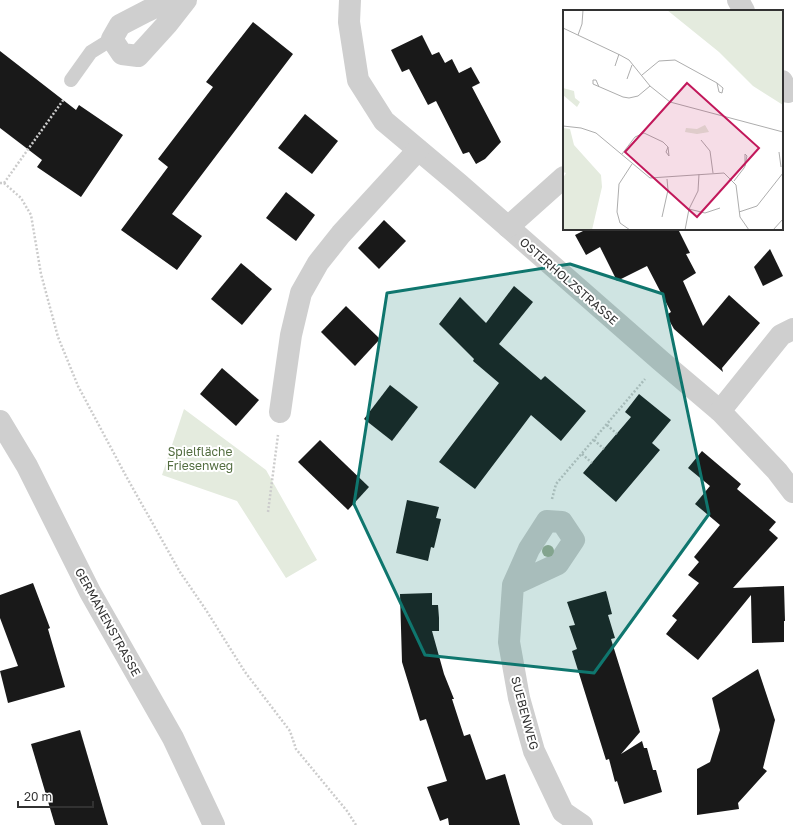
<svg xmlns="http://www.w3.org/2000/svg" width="793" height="825" font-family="'Golos Text',sans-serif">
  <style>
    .green { fill: #e4ebde }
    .building { fill: #191919 }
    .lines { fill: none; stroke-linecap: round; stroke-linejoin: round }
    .path { stroke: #ccc; stroke-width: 2.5; stroke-dasharray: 2 2; stroke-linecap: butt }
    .service { stroke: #cfcfcf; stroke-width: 14 }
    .minor { stroke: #cfcfcf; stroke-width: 22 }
    .tree { fill: #a0af96 }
    .marked { fill: #0f766e; fill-opacity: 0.2; stroke: #0f766e; stroke-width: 3; stroke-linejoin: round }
    .labels { text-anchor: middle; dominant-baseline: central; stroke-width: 4; stroke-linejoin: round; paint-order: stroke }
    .street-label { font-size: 12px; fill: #323232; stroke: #fff }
    .park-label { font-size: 12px; fill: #536d40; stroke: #fff }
    .inset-road { fill: none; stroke: #adadad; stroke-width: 1 }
    .view { fill: #c2185b; fill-opacity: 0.15; stroke: #c2185b; stroke-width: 2 }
    .inset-edge { fill: none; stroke: #323232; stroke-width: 2 }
  </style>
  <rect width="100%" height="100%" fill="#fff"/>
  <path class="green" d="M 184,409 L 266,470 L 317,560 L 286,578 L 237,501 L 162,475 Z"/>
  <g class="building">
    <path d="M 253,22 L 293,54 L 172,214 L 202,236 L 177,270 L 121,230 L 168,167 L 158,159 L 213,87 L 206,82 Z"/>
    <path d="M 422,35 L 432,55 L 439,52 L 445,63 L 452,59 L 459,73 L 471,67 L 480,83 L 472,87 L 501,142 L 485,159 L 476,164 L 469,152 L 463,154 L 436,101 L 428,105 L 409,69 L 402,72 L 391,50 Z"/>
    <path d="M 0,51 L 76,110 L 79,105 L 123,135 L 81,197 L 37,167 L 42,160 L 0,128 Z"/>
    <path d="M 305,114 L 338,141 L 312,174 L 278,148 Z"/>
    <path d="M 286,192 L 315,215 L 296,241 L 266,218 Z"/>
    <path d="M 384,220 L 406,241 L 379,269 L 358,248 Z"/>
    <path d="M 587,229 L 678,229 L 690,253 L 686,254 L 696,273 L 683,281 L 703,326 L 729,295 L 760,323 L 722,368 L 723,372 L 674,329 L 666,315 L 671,312 L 647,266 L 617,281 L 600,247 L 586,255 L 575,235 Z"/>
    <path d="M 770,249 L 783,276 L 763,286 L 754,267 Z"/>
    <path d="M 241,263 L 272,289 L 242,325 L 211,299 Z"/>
    <path d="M 514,286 L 533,302 L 499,344 L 541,380 L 545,376 L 586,411 L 561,441 L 531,415 L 475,489 L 439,462 L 499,383 L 473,361 L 474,359 L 439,324 L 460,297 L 486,323 Z"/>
    <path d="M 346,306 L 380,339 L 355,366 L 321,332 Z"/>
    <path d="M 222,368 L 259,400 L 236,426 L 200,394 Z"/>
    <path d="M 390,385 L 418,407 L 392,441 L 364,419 Z"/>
    <path d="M 639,394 L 671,420 L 652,443 L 660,450 L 616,502 L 583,473 L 631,417 L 625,412 Z"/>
    <path d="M 320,440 L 369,487 L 348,510 L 298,462 Z"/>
    <path d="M 702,451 L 741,484 L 737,489 L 776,522 L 769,530 L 778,538 L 733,588 L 784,586 L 785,621 L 784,621 L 784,642 L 752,643 L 751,595 L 698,660 L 666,634 L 677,620 L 672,616 L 699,583 L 688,575 L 699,562 L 694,557 L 720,525 L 695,504 L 710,486 L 688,468 Z"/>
    <path d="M 407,500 L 439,507 L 436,518 L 441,519 L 434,548 L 431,547 L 428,561 L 396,553 Z"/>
    <path d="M 33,583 L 50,628 L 48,629 L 65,687 L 8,703 L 0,671 L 18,666 L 0,618 L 0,595 Z"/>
    <path d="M 606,591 L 612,614 L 608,615 L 615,638 L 611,639 L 640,732 L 621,754 L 642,741 L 644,748 L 647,748 L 653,770 L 656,770 L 662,792 L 624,804 L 617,781 L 615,782 L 609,759 L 606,760 L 572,651 L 577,649 L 569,626 L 575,625 L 567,602 Z"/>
    <path d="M 432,593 L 432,605 L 438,605 L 439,618 L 439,631 L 432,631 L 444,674 L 454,699 L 452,699 L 464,736 L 470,734 L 486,780 L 505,774 L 520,825 L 449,825 L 448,818 L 440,821 L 427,787 L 447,781 L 426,719 L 420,721 L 402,662 L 400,594 Z"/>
    <path d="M 758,669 L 775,720 L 763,768 L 767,771 L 738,803 L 739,809 L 697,815 L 697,769 L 710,762 L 720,730 L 712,698 Z"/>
    <path d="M 80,730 L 108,825 L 55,825 L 31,744 Z"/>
  </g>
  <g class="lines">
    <g class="path">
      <path d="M 0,183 L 4,183 L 64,99"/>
      <path d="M 4,183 L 21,198 L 31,215 L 41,274 L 58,337 L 78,386 L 126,476 L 180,572 L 206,610 L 245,672 L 290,731 L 296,749 L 347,811 L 356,825"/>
      <path d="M 607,425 L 617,434"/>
      <path d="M 594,440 L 604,449"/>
      <path d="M 582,454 L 592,463"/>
      <path d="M 552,499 L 556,484 L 645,379"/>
      <path d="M 268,512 L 278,435"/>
    </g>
    <path class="service" d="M 71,80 L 91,52 L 112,39"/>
    <g class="minor">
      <path d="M 170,0 L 147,11 L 120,25 L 112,39 L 122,54 L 138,56 L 168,23 L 186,0"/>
      <path d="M 350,0 L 349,22 L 358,80 L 384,121 L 459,184 L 661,361 L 720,411 L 777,471 L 793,492"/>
      <path d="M 738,0 L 744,11"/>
      <path d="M 782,81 L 788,92"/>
      <path d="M 508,227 L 564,177"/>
      <path d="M 720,411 L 781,335 L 793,329"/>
      <path d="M 280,412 L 291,335 L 301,293 L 318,263 L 341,234 L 418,150"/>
      <path d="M 0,421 L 27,466 L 90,592 L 173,738 L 214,825"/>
      <path d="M 513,585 L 558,564 L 574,540 L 562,522 L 547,521 L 529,549 L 513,585 L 509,642 L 519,698 L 534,751 L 563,812 L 582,825"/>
    </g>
  </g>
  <circle class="tree" cx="548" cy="551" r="6"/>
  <path class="marked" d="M 570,264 L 663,294 L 709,514 L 594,673 L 425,655 L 354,504 L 387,293 Z"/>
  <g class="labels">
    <g class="street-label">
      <text transform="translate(569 281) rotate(41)">OSTERHOLZSTRASSE</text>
      <text transform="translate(108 622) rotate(61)">GERMANENSTRASSE</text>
      <text transform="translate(525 713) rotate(75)">SUEBENWEG</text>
    </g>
    <g class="park-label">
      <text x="200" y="451">Spielfläche<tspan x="200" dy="14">Friesenweg</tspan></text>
    </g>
  </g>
  <g transform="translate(563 10)">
    <rect width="220" height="220" fill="#fff"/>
    <path d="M 104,0 L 220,0 L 220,95 L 190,76 L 156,42 ZM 0,78 L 11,81 L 12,88 L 17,92 L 14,97 L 0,85 ZM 142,115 L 146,122 L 134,124 L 122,122 L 123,118 L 134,119 ZM 0,118 L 7,119 L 11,135 L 38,165 L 39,177 L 29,220 L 0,220 L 0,168 L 3,163 L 0,162 Z" fill="#e4ebde"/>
    <path class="inset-road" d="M 0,18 L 57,45 L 66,50 L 87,76 L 107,92 L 220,122M 15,25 L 19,14 L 20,0M 52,56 L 56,44M 79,65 L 96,51 L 112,50 L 154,73 L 160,78 L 159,83 L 156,82 L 154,73M 64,69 L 69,55M 36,77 L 33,70 L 30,70 L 30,74 L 60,87 L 66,88 L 75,86 L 87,76M 0,116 L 18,118 L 33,123 L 87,168 L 161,163 L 173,175 L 177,207 L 186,220M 138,130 L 147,141 L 150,163M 216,142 L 218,157M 59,144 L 72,127 L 81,123 L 100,132 L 105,137 L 103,142 L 106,146 L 105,137M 171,171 L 181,158 L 182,156 L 183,150 L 184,146 L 182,144 L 182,156M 126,199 L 142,203 L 157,198M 176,202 L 194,196 L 220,163M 99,207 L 105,180 L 104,169M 67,220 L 57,213 L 54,202 L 56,174 L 69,154M 122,220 L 126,199 L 135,181 L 136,164M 210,220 L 220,209"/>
    <path class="view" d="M 124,73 L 196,138 L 134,207 L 62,142 Z"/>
    <rect width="220" height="220" class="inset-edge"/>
  </g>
  <path d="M18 801v6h75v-6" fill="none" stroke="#323232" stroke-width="2"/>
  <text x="24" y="801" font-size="12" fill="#323232" stroke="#ffffff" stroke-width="3" paint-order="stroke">20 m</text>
</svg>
